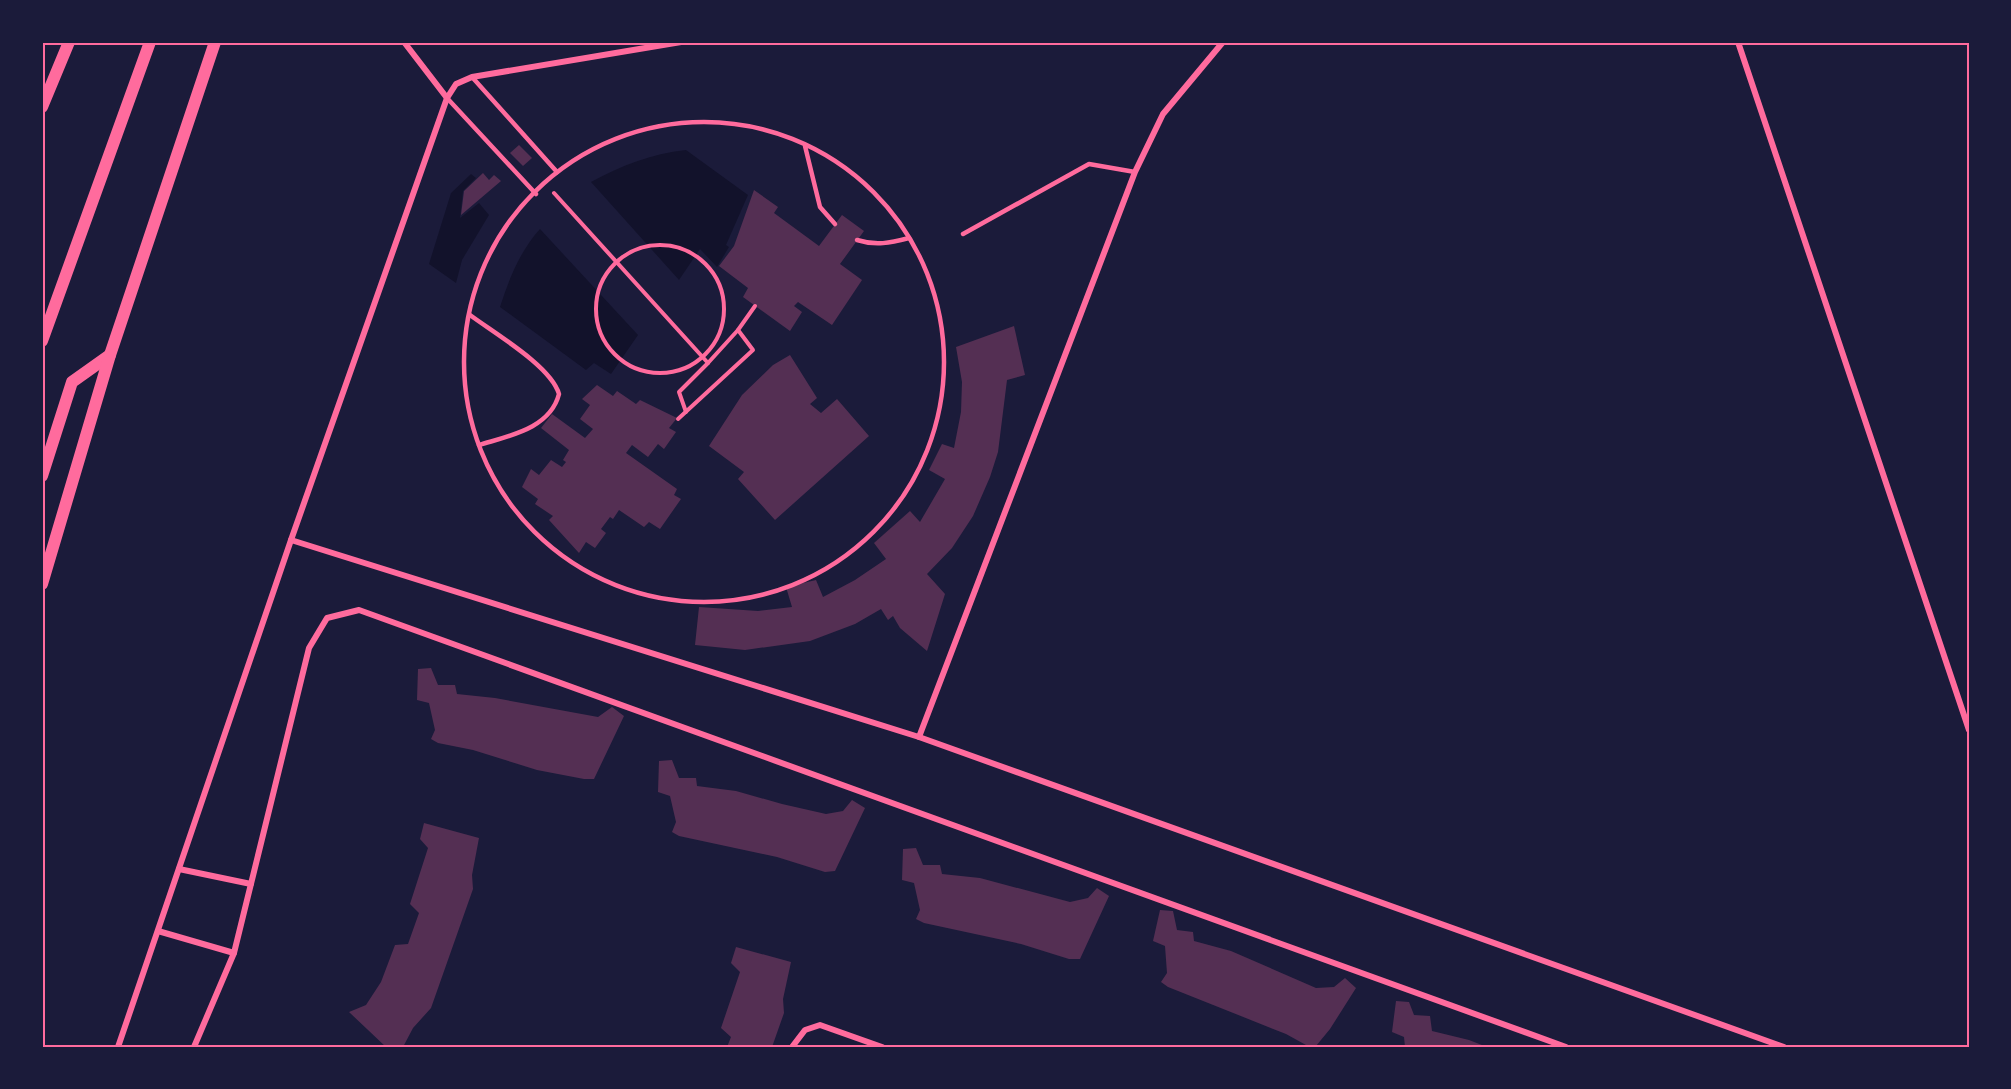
<svg xmlns="http://www.w3.org/2000/svg" width="2011" height="1089" font-family="'Asap Condensed',sans-serif">
  <style>
    .water { fill: #12122b }
    .building { fill: #542f53 }
    .lines { fill: none; stroke-linecap: round; stroke-linejoin: round }
    .path { stroke: #ff6b9d; stroke-width: 4 }
    .service { stroke: #ff6b9d; stroke-width: 4.5 }
    .minor { stroke: #ff6b9d; stroke-width: 6 }
    .secondary { stroke: #ff6b9d; stroke-width: 12 }
    .neatline { fill: none; stroke: #ff6b9d; stroke-width: 2 }
  </style>
  <rect width="100%" height="100%" fill="#1b1b3a"/>
  <g class="water">
    <path d="M 686,150 L 748,195 L 726,245 L 729,247 L 717,267 L 700,249 L 679,280 L 591,182 C 622,165 651,154 686,150 Z"/>
    <path d="M 471,174 L 476,178 L 463,191 L 460,218 L 479,203 L 489,215 L 462,260 L 456,283 L 429,264 L 451,193 Z"/>
    <path d="M 540,229 L 638,335 L 611,374 L 594,363 L 586,370 L 500,307 C 509,279 520,251 540,229 Z"/>
  </g>
  <g class="building">
    <path d="M 519,145 L 532,158 L 523,166 L 510,153 Z"/>
    <path d="M 483,173 L 489,180 L 494,175 L 501,181 L 461,215 L 464,191 Z"/>
    <path d="M 754,190 L 778,207 L 774,213 L 819,246 L 842,215 L 864,231 L 840,264 L 862,280 L 832,325 L 798,302 L 794,306 L 802,312 L 790,331 L 743,297 L 748,288 L 719,266 L 734,246 Z"/>
    <path d="M 1014,326 L 1025,375 L 1007,380 L 998,452 L 990,477 L 973,516 L 952,548 L 927,574 L 945,594 L 927,651 L 900,628 L 893,616 L 888,620 L 881,609 L 855,624 L 810,641 L 745,650 L 695,645 L 699,607 L 758,611 L 792,607 L 786,587 L 816,580 L 823,597 L 855,580 L 886,559 L 874,543 L 910,511 L 920,522 L 945,479 L 929,470 L 942,444 L 954,448 L 961,412 L 962,382 L 956,347 Z"/>
    <path d="M 790,355 L 817,398 L 810,404 L 821,413 L 837,399 L 869,436 L 775,520 L 738,479 L 744,472 L 709,446 L 742,395 L 773,365 Z"/>
    <path d="M 597,385 L 613,396 L 617,391 L 636,404 L 640,400 L 677,418 L 669,428 L 676,432 L 664,449 L 658,444 L 648,457 L 632,445 L 626,453 L 677,489 L 674,495 L 681,499 L 660,529 L 649,522 L 644,527 L 619,510 L 613,519 L 610,517 L 601,529 L 606,533 L 595,548 L 586,542 L 579,553 L 549,520 L 553,516 L 535,504 L 538,499 L 522,487 L 531,469 L 539,475 L 551,460 L 562,467 L 566,462 L 563,460 L 569,450 L 541,428 L 552,414 L 585,438 L 593,429 L 580,419 L 590,405 L 582,399 Z"/>
    <path d="M 431,668 L 438,685 L 455,685 L 457,694 L 495,698 L 598,717 L 612,707 L 624,716 L 594,779 L 584,779 L 537,770 L 473,750 L 438,743 L 431,739 L 435,730 L 429,703 L 417,700 L 418,669 Z"/>
    <path d="M 672,760 L 679,778 L 696,778 L 697,786 L 736,791 L 782,804 L 826,814 L 843,811 L 852,800 L 865,808 L 835,871 L 825,872 L 777,857 L 679,836 L 672,832 L 676,822 L 670,796 L 658,792 L 659,761 Z"/>
    <path d="M 424,823 L 479,838 L 472,875 L 473,889 L 431,1008 L 413,1028 L 403,1047 L 386,1047 L 349,1012 L 366,1005 L 381,982 L 395,945 L 408,944 L 419,913 L 410,904 L 428,848 L 420,839 Z"/>
    <path d="M 916,848 L 923,865 L 940,865 L 942,874 L 980,878 L 1070,902 L 1088,898 L 1097,888 L 1109,896 L 1080,959 L 1069,959 L 1021,944 L 924,923 L 916,919 L 920,910 L 914,883 L 902,880 L 903,849 Z"/>
    <path d="M 1160,910 L 1173,911 L 1177,930 L 1193,932 L 1194,941 L 1231,951 L 1316,988 L 1334,987 L 1345,978 L 1356,988 L 1330,1029 L 1316,1046 L 1306,1045 L 1286,1034 L 1168,987 L 1161,982 L 1167,973 L 1165,946 L 1153,941 Z"/>
    <path d="M 736,947 L 791,962 L 783,999 L 784,1013 L 772,1047 L 727,1047 L 731,1037 L 721,1028 L 740,972 L 731,963 Z"/>
    <path d="M 1396,1001 L 1409,1002 L 1414,1015 L 1430,1016 L 1432,1031 L 1469,1040 L 1487,1047 L 1405,1047 L 1404,1037 L 1392,1032 Z"/>
  </g>
  <g class="lines">
    <g class="path">
      <path d="M 554,193 L 708,363 L 738,330"/>
      <circle cx="660" cy="309" r="64"/>
      <path d="M 686,412 L 679,392 L 708,363"/>
      <path d="M 678,419 L 753,350 L 738,330 L 755,306"/>
    </g>
    <g class="service">
      <path d="M 472,77 L 557,172"/>
      <path d="M 447,98 L 536,194"/>
      <circle cx="704" cy="362" r="240"/>
      <path d="M 805,146 L 820,207 L 835,224"/>
      <path d="M 963,234 L 1089,164 L 1135,172"/>
      <path d="M 857,240 C 876,246 890,243 909,238"/>
      <path d="M 470,315 C 494,333 551,366 559,394 C 550,429 508,436 479,445"/>
    </g>
    <g class="minor">
      <path d="M 404,42 L 447,98"/>
      <path d="M 1738,42 L 1969,730"/>
      <path d="M 291,540 L 919,737 L 1784,1047"/>
      <path d="M 919,737 L 1135,172 L 1163,114 L 1223,42"/>
      <path d="M 179,869 L 251,884"/>
      <path d="M 158,931 L 234,953"/>
      <path d="M 118,1047 L 291,540 L 447,98 L 456,84 L 472,77 L 681,42"/>
      <path d="M 194,1047 L 234,953 L 309,648 L 327,618 L 359,610 L 1566,1047"/>
      <path d="M 792,1047 L 805,1030 L 820,1025 L 882,1047"/>
    </g>
    <g class="secondary">
      <path d="M 42,107 L 69,42"/>
      <path d="M 42,341 L 150,42"/>
      <path d="M 42,476 L 72,382 L 110,355"/>
      <path d="M 42,584 L 110,355 L 215,42"/>
    </g>
  </g>
  <rect width="2011" height="1089" fill="none" stroke="#1b1b3a" stroke-width="87"/>
  <rect x="44" y="44" width="1924" height="1002" class="neatline"/>
</svg>
